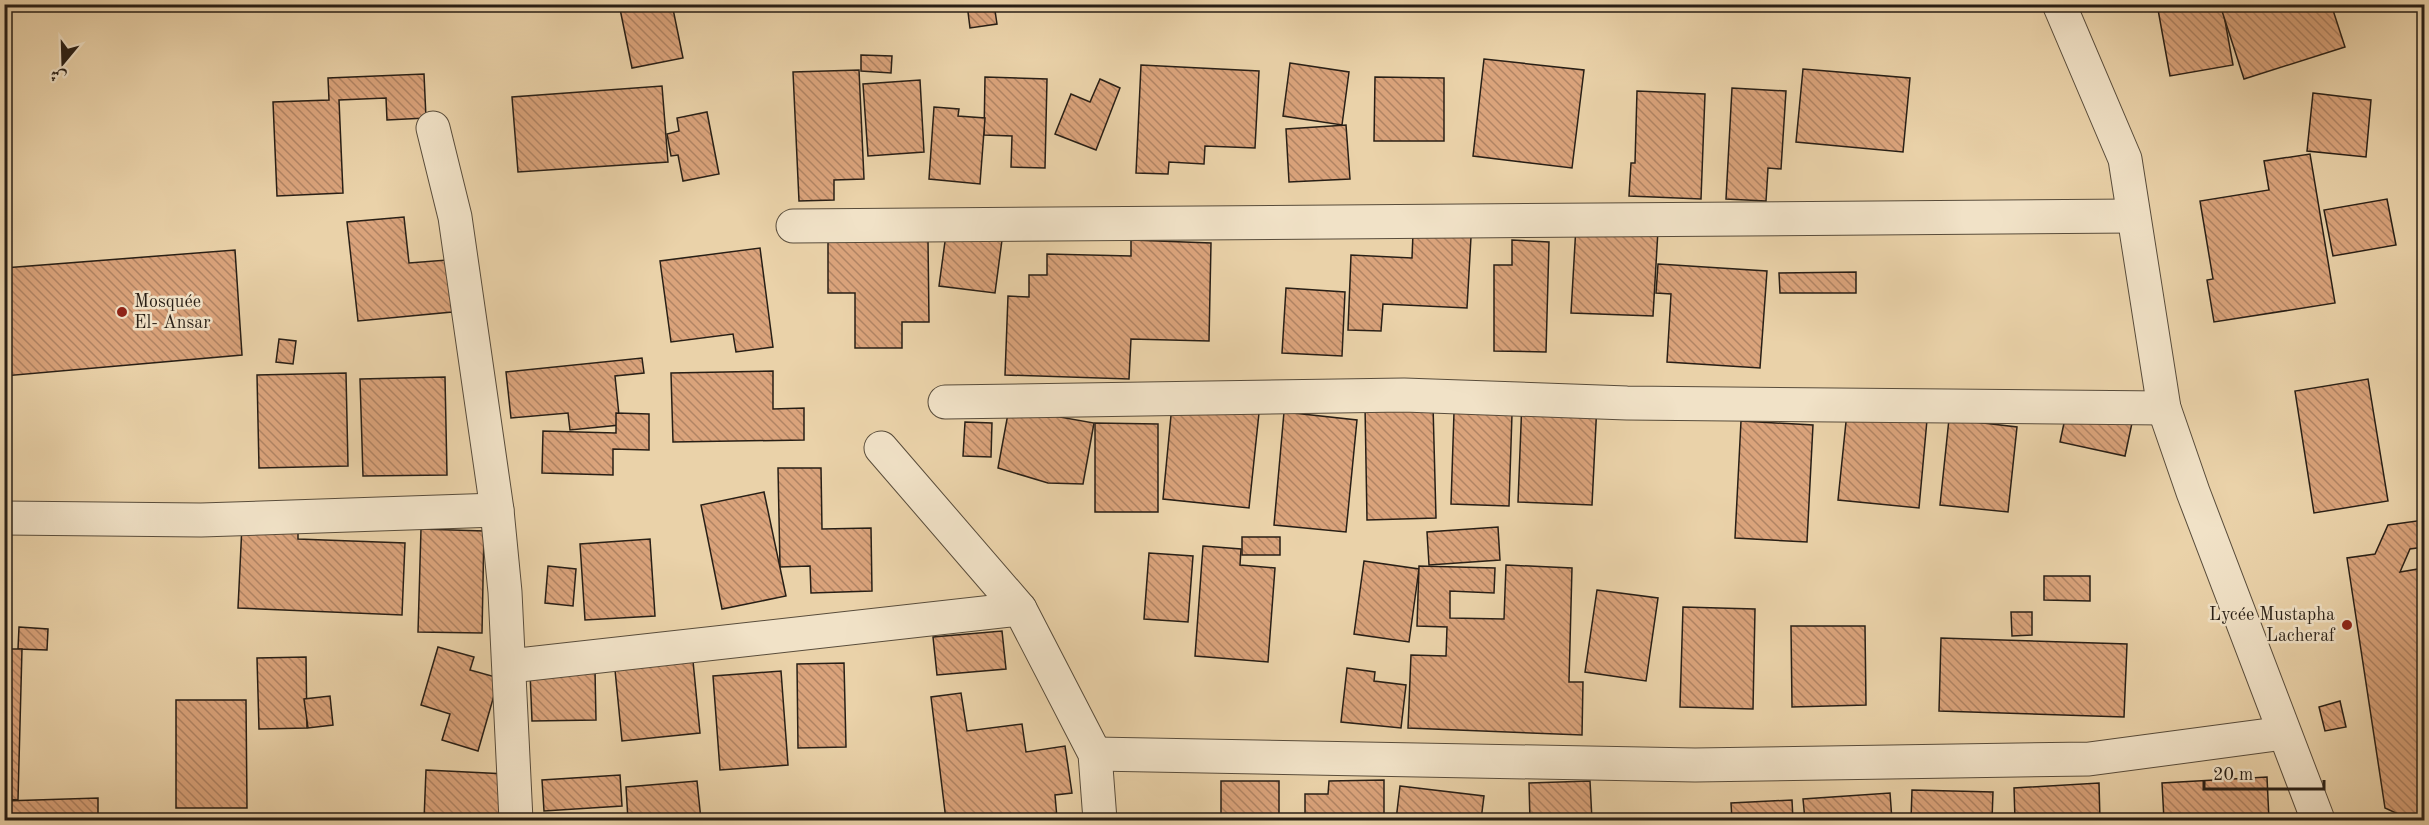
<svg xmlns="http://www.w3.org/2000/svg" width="2429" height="825" font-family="'Old Standard TT',Amiri,serif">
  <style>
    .building { fill: url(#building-back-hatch); stroke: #281f16; stroke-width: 1.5 }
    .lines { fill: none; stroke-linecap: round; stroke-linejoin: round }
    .minor-casing { stroke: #584c3b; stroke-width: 35 }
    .minor { stroke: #f1e2c7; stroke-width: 33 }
    .poi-dot { fill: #8f2418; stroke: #f1e2c7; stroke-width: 2 }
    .labels { text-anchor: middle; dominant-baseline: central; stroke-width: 5; stroke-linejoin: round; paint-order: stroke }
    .poi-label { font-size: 18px; fill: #281f16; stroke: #f1e2c7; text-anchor: start }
  </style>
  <defs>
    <pattern id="building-back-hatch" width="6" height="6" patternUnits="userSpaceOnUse" patternTransform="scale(1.5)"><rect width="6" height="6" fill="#daa37b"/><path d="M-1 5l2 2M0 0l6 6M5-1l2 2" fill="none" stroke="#b18464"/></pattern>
  </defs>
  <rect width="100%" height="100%" fill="#ead2a9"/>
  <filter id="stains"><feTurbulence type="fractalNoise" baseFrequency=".00333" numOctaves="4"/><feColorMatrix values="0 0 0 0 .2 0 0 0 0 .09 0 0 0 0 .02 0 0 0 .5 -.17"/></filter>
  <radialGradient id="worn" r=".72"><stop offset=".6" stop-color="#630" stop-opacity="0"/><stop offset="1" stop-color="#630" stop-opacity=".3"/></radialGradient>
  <g class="building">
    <path d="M 619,4 L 672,4 L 683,58 L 632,68 Z"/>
    <path d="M 967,4 L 994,4 L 997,24 L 970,28 Z"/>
    <path d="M 2157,4 L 2222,4 L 2233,65 L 2170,76 Z"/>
    <path d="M 2243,4 L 2260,4 L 2261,7 L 2269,4 L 2331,4 L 2345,47 L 2244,79 L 2222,11 Z"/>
    <path d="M 861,55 L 892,56 L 891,73 L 861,71 Z"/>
    <path d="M 1484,59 L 1584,70 L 1572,168 L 1473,156 Z"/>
    <path d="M 1290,63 L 1349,72 L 1342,125 L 1283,116 Z"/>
    <path d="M 1141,65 L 1259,71 L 1255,148 L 1205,146 L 1204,164 L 1169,162 L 1168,174 L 1136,173 Z"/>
    <path d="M 1803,69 L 1910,78 L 1903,152 L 1796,142 Z"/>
    <path d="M 859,70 L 864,179 L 834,180 L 834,200 L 799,201 L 793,72 Z"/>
    <path d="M 424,74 L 426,118 L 387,120 L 386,98 L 339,100 L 343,193 L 277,196 L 273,102 L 329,100 L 328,78 Z"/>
    <path d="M 985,77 L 1047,79 L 1045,168 L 1011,167 L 1012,136 L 984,135 Z"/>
    <path d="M 1375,77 L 1444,78 L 1444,141 L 1374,141 Z"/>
    <path d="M 1100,79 L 1120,88 L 1096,150 L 1055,134 L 1071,94 L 1090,102 Z"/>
    <path d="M 920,80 L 924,152 L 868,156 L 863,84 Z"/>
    <path d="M 662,86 L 668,162 L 518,172 L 512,97 Z"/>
    <path d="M 1732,88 L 1786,91 L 1781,169 L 1768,168 L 1766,201 L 1726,199 Z"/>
    <path d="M 1637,91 L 1705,94 L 1701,199 L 1629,196 L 1631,163 L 1635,163 Z"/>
    <path d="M 2313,93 L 2371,100 L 2366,157 L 2307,151 Z"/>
    <path d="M 934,107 L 959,109 L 958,116 L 985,118 L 980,184 L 929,179 Z"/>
    <path d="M 707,112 L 719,174 L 683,181 L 678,155 L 671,156 L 667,134 L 679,131 L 677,118 Z"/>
    <path d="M 1346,125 L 1350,179 L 1289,182 L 1286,129 Z"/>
    <path d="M 2310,154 L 2335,303 L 2214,322 L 2207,280 L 2213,279 L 2200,201 L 2269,190 L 2264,161 Z"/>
    <path d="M 2387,199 L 2396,245 L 2333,256 L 2324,210 Z"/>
    <path d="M 404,217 L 409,263 L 447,260 L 452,312 L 358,321 L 347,222 Z"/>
    <path d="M 1576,226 L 1658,230 L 1653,316 L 1571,313 Z"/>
    <path d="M 1413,233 L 1471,237 L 1467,308 L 1383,304 L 1381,331 L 1348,330 L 1351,255 L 1412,258 Z"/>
    <path d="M 946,234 L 1002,240 L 995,293 L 939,286 Z"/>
    <path d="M 828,239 L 928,239 L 929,322 L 902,322 L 902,348 L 855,348 L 855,293 L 828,293 Z"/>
    <path d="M 1131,240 L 1211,243 L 1209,341 L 1131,339 L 1129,379 L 1005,375 L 1008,296 L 1029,297 L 1029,275 L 1047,275 L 1047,254 L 1131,256 Z"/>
    <path d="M 1512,240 L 1549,242 L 1546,352 L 1494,351 L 1494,265 L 1512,265 Z"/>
    <path d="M 760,248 L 773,347 L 736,352 L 733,334 L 671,342 L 660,261 Z"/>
    <path d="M 235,250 L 242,355 L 4,376 L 4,268 Z"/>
    <path d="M 1658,264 L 1767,271 L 1760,368 L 1667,362 L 1671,294 L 1656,293 Z"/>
    <path d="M 1856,272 L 1856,293 L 1780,293 L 1779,273 Z"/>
    <path d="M 1286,288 L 1345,292 L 1342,356 L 1282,353 Z"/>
    <path d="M 279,339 L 296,341 L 293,364 L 276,362 Z"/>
    <path d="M 642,358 L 644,373 L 615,376 L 620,425 L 570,430 L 568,413 L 511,418 L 506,372 Z"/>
    <path d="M 773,371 L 773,409 L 804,408 L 804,440 L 673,442 L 671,373 Z"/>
    <path d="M 346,373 L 348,466 L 259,468 L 257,375 Z"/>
    <path d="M 445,377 L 447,475 L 363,476 L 360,379 Z"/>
    <path d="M 2368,379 L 2388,501 L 2314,513 L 2295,391 Z"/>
    <path d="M 1522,400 L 1597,403 L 1592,505 L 1518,502 Z"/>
    <path d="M 1172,405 L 1259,413 L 1249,508 L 1163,499 Z"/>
    <path d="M 1433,405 L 1436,518 L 1367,520 L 1365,406 Z"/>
    <path d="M 1009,408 L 1094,423 L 1083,484 L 1048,483 L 998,468 Z"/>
    <path d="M 2067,409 L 2132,423 L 2125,456 L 2060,442 Z"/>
    <path d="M 1284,412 L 1357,420 L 1346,532 L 1274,525 Z"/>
    <path d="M 1454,412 L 1512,414 L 1509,506 L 1451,504 Z"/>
    <path d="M 1847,412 L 1927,420 L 1919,508 L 1838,500 Z"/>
    <path d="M 616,413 L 649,414 L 649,450 L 613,449 L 613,475 L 542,473 L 543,431 L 616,433 Z"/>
    <path d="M 1949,419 L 2017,427 L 2008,512 L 1940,505 Z"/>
    <path d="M 1741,421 L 1813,425 L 1807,542 L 1735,538 Z"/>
    <path d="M 965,422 L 992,423 L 991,457 L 963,456 Z"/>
    <path d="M 1095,423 L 1158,424 L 1158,512 L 1095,512 Z"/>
    <path d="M 778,468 L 821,468 L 822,529 L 871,528 L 872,591 L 811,593 L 810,566 L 780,567 Z"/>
    <path d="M 764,492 L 786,596 L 722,609 L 701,505 Z"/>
    <path d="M 2424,520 L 2424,547 L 2410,549 L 2400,572 L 2424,568 L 2424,820 L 2411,820 L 2385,808 L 2347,558 L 2375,554 L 2388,525 Z"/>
    <path d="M 242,525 L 298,528 L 298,539 L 405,543 L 402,615 L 238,608 Z"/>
    <path d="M 1498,527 L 1500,560 L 1429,565 L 1427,532 Z"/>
    <path d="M 421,529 L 484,531 L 482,633 L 418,632 Z"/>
    <rect x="1242" y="537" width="38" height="18"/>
    <path d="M 650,539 L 655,616 L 585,620 L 580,544 Z"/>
    <path d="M 1203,546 L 1241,549 L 1240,565 L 1275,568 L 1268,662 L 1195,656 Z"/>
    <path d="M 1149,553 L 1193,556 L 1188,622 L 1144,619 Z"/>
    <path d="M 1364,561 L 1419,569 L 1409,642 L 1354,634 Z"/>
    <path d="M 1506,565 L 1572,568 L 1569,682 L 1583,682 L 1582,735 L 1408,728 L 1411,655 L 1446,656 L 1447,627 L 1417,626 L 1419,566 L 1495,568 L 1494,593 L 1450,591 L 1450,618 L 1504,619 Z"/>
    <path d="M 548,566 L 576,569 L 573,606 L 545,603 Z"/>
    <path d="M 2044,576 L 2090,576 L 2090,601 L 2044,600 Z"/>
    <path d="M 1597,590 L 1658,598 L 1646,681 L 1585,672 Z"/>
    <path d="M 1683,607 L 1755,609 L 1753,709 L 1680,707 Z"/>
    <path d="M 2011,612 L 2032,612 L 2032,635 L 2012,636 Z"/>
    <path d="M 1791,626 L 1865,626 L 1866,705 L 1792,707 Z"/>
    <path d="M 19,627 L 48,629 L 47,650 L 18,649 Z"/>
    <path d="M 1002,631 L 1006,669 L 937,675 L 933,637 Z"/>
    <path d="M 1941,638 L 2127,644 L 2124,717 L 1939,711 Z"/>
    <path d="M 438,647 L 474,657 L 470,670 L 499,678 L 478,751 L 442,740 L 450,714 L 421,705 Z"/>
    <path d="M 4,649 L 22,649 L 18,800 L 4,799 Z"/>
    <path d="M 306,657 L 307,728 L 259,729 L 257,658 Z"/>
    <path d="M 693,661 L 700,733 L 622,741 L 615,670 Z"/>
    <path d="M 844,663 L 846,747 L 798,748 L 797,664 Z"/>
    <path d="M 1347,668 L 1375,672 L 1374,681 L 1406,685 L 1401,728 L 1341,722 Z"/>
    <path d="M 595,670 L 596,720 L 532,721 L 530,672 Z"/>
    <path d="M 781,671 L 788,765 L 720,770 L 713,676 Z"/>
    <path d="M 961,693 L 967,731 L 1022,724 L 1026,752 L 1065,746 L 1072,793 L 1055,795 L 1057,818 L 1095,813 L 1096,820 L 946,820 L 931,697 Z"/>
    <path d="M 330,696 L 333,725 L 308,728 L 304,699 Z"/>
    <path d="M 176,700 L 246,700 L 247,808 L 176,808 Z"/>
    <path d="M 2340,701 L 2346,727 L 2325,731 L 2319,707 Z"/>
    <path d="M 426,770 L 507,774 L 505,820 L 424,820 Z"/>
    <path d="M 620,775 L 622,806 L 544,811 L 542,780 Z"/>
    <path d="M 2267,777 L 2269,820 L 2164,820 L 2162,783 Z"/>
    <path d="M 1384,780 L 1384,820 L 1305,820 L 1305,794 L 1328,794 L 1329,781 Z"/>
    <path d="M 697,781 L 701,820 L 628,820 L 626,787 Z"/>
    <rect x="1221" y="781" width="58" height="39"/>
    <path d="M 1590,781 L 1592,820 L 1530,820 L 1529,783 Z"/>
    <path d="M 2099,783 L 2100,820 L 2015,820 L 2014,788 Z"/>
    <path d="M 1400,786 L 1484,796 L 1481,820 L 1396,820 Z"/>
    <path d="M 1912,790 L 1993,792 L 1992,820 L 1911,820 Z"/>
    <path d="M 1890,793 L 1892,820 L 1805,820 L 1803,799 Z"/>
    <path d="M 98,798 L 98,820 L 4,820 L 4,801 Z"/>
    <path d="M 1792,800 L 1793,820 L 1732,820 L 1731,803 Z"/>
  </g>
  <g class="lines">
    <defs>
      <g id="minor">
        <path d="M 2059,4 L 2125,159 L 2164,408 L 2193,492 L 2318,820"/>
        <path d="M 433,128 L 455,217 L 497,510 L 505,592 L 516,820"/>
        <path d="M 793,226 L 2132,216"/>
        <path d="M 945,402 L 1404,395 L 1627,403 L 2164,408"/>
        <path d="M 881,448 L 1020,609"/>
        <path d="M 4,518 L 201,520 L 497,510"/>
        <path d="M 510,666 L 1020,609 L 1095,754 L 1100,820"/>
        <path d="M 1095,754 L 1695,765 L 2089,759 L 2284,733"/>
      </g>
    </defs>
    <use href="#minor" class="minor-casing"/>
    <use href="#minor" class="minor"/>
  </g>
  <g class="poi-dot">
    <circle cx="122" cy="312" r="6"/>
    <circle cx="2347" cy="625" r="6"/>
  </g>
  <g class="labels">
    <g class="poi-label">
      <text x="134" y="302">Mosquée<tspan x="134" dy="21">El- Ansar</tspan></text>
      <text x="2335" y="615" text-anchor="end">Lycée Mustapha<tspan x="2335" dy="21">Lacheraf</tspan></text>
    </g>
  </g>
  <rect width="2429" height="825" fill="none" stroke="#ead2a9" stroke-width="24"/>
  <rect x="6" y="6" width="2417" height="813" fill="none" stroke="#281f16" stroke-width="3"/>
  <rect x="12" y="12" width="2405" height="801" fill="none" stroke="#281f16" stroke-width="1.5"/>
  <g transform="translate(63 63) rotate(199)" stroke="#f1e2c7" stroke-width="4.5" paint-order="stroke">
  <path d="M0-4.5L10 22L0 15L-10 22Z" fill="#281f16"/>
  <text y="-9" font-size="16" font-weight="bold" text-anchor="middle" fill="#281f16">ش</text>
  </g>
  <path d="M2204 780v9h120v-9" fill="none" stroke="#281f16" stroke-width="3"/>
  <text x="2213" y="780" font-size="18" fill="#281f16" stroke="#f1e2c7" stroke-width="4.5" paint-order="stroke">20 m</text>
  <rect width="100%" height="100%" filter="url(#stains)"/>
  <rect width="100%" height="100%" fill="url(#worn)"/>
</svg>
